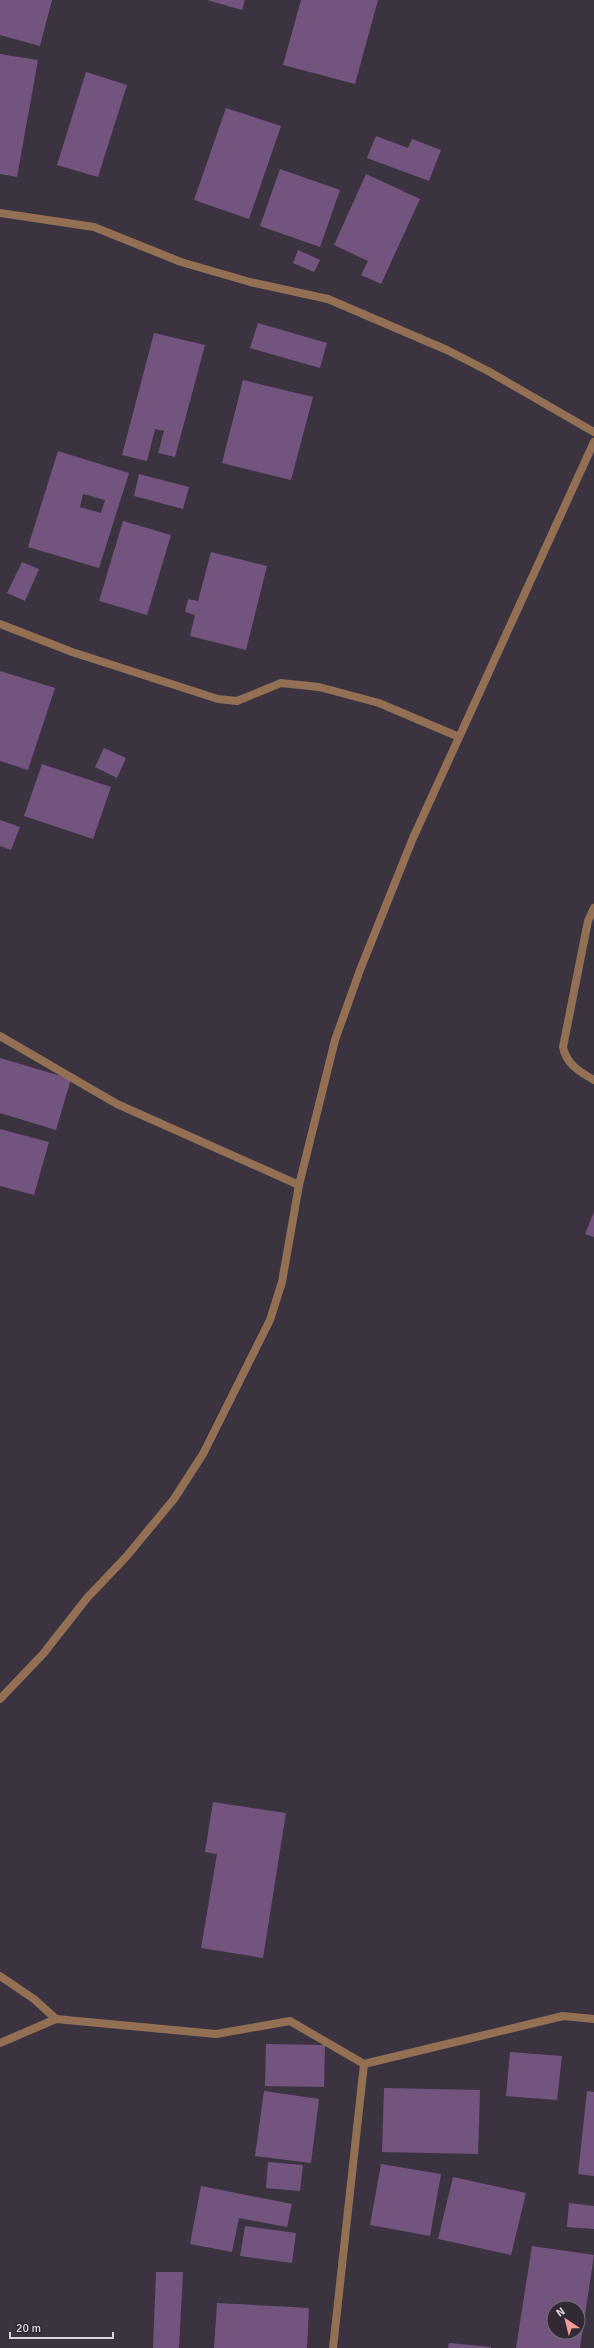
<svg xmlns="http://www.w3.org/2000/svg" width="594" height="2348" font-family="Signika,sans-serif">
  <style>
    .building { fill: #73547f; fill-rule: evenodd }
    .lines { fill: none; stroke-linecap: round; stroke-linejoin: round }
    .minor { stroke: #936f53; stroke-width: 8 }
  </style>
  <rect width="100%" height="100%" fill="#3c3340"/>
  <g class="building">
    <path d="M 0,0 L 52,0 L 40,46 L 0,35 Z"/>
    <path d="M 207,0 L 245,0 L 242,10 Z"/>
    <path d="M 301,0 L 378,0 L 355,84 L 283,65 Z"/>
    <path d="M 0,54 L 38,60 L 17,177 L 0,174 Z"/>
    <path d="M 86,72 L 127,85 L 98,177 L 57,165 Z"/>
    <path d="M 226,108 L 281,126 L 249,219 L 194,200 Z"/>
    <path d="M 376,136 L 408,148 L 412,139 L 441,150 L 429,181 L 367,158 Z"/>
    <path d="M 280,169 L 340,190 L 320,247 L 260,226 Z"/>
    <path d="M 366,174 L 420,199 L 381,284 L 361,275 L 368,261 L 334,245 Z"/>
    <path d="M 298,250 L 320,260 L 314,272 L 293,263 Z"/>
    <path d="M 258,323 L 327,343 L 320,368 L 250,348 Z"/>
    <path d="M 154,333 L 205,345 L 175,457 L 158,453 L 164,431 L 155,429 L 147,461 L 122,455 Z"/>
    <path d="M 243,380 L 313,397 L 291,480 L 222,463 Z"/>
    <path d="M 58,451 L 129,473 L 99,568 L 28,547 ZM 83,494 L 105,500 L 101,513 L 80,507 Z"/>
    <path d="M 139,474 L 189,487 L 183,509 L 134,496 Z"/>
    <path d="M 123,521 L 171,535 L 147,615 L 99,601 Z"/>
    <path d="M 211,552 L 267,566 L 246,650 L 190,636 L 195,615 L 185,612 L 188,599 L 198,601 Z"/>
    <path d="M 22,562 L 39,569 L 25,601 L 7,593 Z"/>
    <path d="M 0,671 L 55,688 L 28,770 L 0,761 Z"/>
    <path d="M 104,748 L 126,758 L 117,778 L 95,767 Z"/>
    <path d="M 42,764 L 111,787 L 93,839 L 24,816 Z"/>
    <path d="M 0,820 L 20,827 L 11,850 L 0,846 Z"/>
    <path d="M 0,1058 L 71,1079 L 56,1130 L 0,1113 Z"/>
    <path d="M 0,1129 L 49,1142 L 34,1195 L 0,1186 Z"/>
    <path d="M 594,1212 L 594,1237 L 585,1234 Z"/>
    <path d="M 213,1802 L 286,1813 L 263,1958 L 201,1948 L 217,1854 L 205,1852 Z"/>
    <path d="M 266,2044 L 325,2045 L 324,2087 L 265,2086 Z"/>
    <path d="M 510,2052 L 562,2056 L 557,2100 L 506,2096 Z"/>
    <path d="M 384,2088 L 480,2090 L 478,2154 L 382,2152 Z"/>
    <path d="M 264,2091 L 319,2099 L 311,2163 L 255,2156 Z"/>
    <path d="M 587,2091 L 594,2092 L 594,2176 L 578,2174 Z"/>
    <path d="M 268,2162 L 303,2165 L 300,2191 L 266,2188 Z"/>
    <path d="M 381,2164 L 441,2174 L 430,2236 L 370,2225 Z"/>
    <path d="M 453,2177 L 526,2193 L 511,2255 L 438,2239 Z"/>
    <path d="M 201,2186 L 292,2204 L 287,2227 L 239,2218 L 232,2252 L 190,2244 Z"/>
    <path d="M 569,2203 L 594,2206 L 594,2229 L 567,2227 Z"/>
    <path d="M 245,2226 L 296,2233 L 292,2263 L 240,2256 Z"/>
    <path d="M 532,2246 L 594,2255 L 580,2348 L 516,2348 ZM 554,2308 L 578,2308 L 578,2332 L 554,2332 Z"/>
    <path d="M 156,2272 L 183,2272 L 179,2348 L 153,2348 Z"/>
    <path d="M 217,2303 L 309,2308 L 307,2348 L 214,2348 Z"/>
    <path d="M 449,2343 L 491,2347 L 491,2348 L 448,2348 Z"/>
  </g>
  <g class="lines">
    <g class="minor">
      <path d="M 0,213 L 94,227 L 181,262 L 250,282 L 328,299 L 447,350 L 488,371 L 594,432"/>
      <path d="M 0,624 L 72,652 L 218,699 L 237,701 L 281,683 L 319,687 L 379,703 L 459,737"/>
      <path d="M 594,908 L 588,921 L 563,1047 C 566,1064 580,1072 594,1080"/>
      <path d="M 0,1036 L 117,1104 L 299,1185"/>
      <path d="M 0,1699 L 43,1654 L 87,1598 L 126,1557 L 174,1499 L 203,1454 L 270,1320 L 282,1282 L 299,1185 L 335,1040 L 360,970 L 413,838 L 594,442"/>
      <path d="M 0,1976 L 34,1999 L 56,2019"/>
      <path d="M 0,2043 L 56,2019 L 216,2034 L 290,2021 L 364,2064 L 563,2016 L 594,2019"/>
      <path d="M 333,2348 L 364,2064"/>
    </g>
  </g>
  <g transform="translate(566 2320) rotate(325)"><circle r="19" fill="#322935" stroke="#766e78"/>
  <path d="M0-3L7 15L0 10L-7 15Z" fill="#f59c96"/>
  <text y="-6" font-size="11" font-weight="bold" text-anchor="middle" fill="#dbd5dd">N</text>
  </g>
  <path d="M10 2332v6h103v-6" fill="none" stroke="#dbd5dd" stroke-width="2"/>
  <text x="16" y="2332" font-size="12" fill="#dbd5dd" stroke="#322935" stroke-width="3" paint-order="stroke">20 m</text>
</svg>
